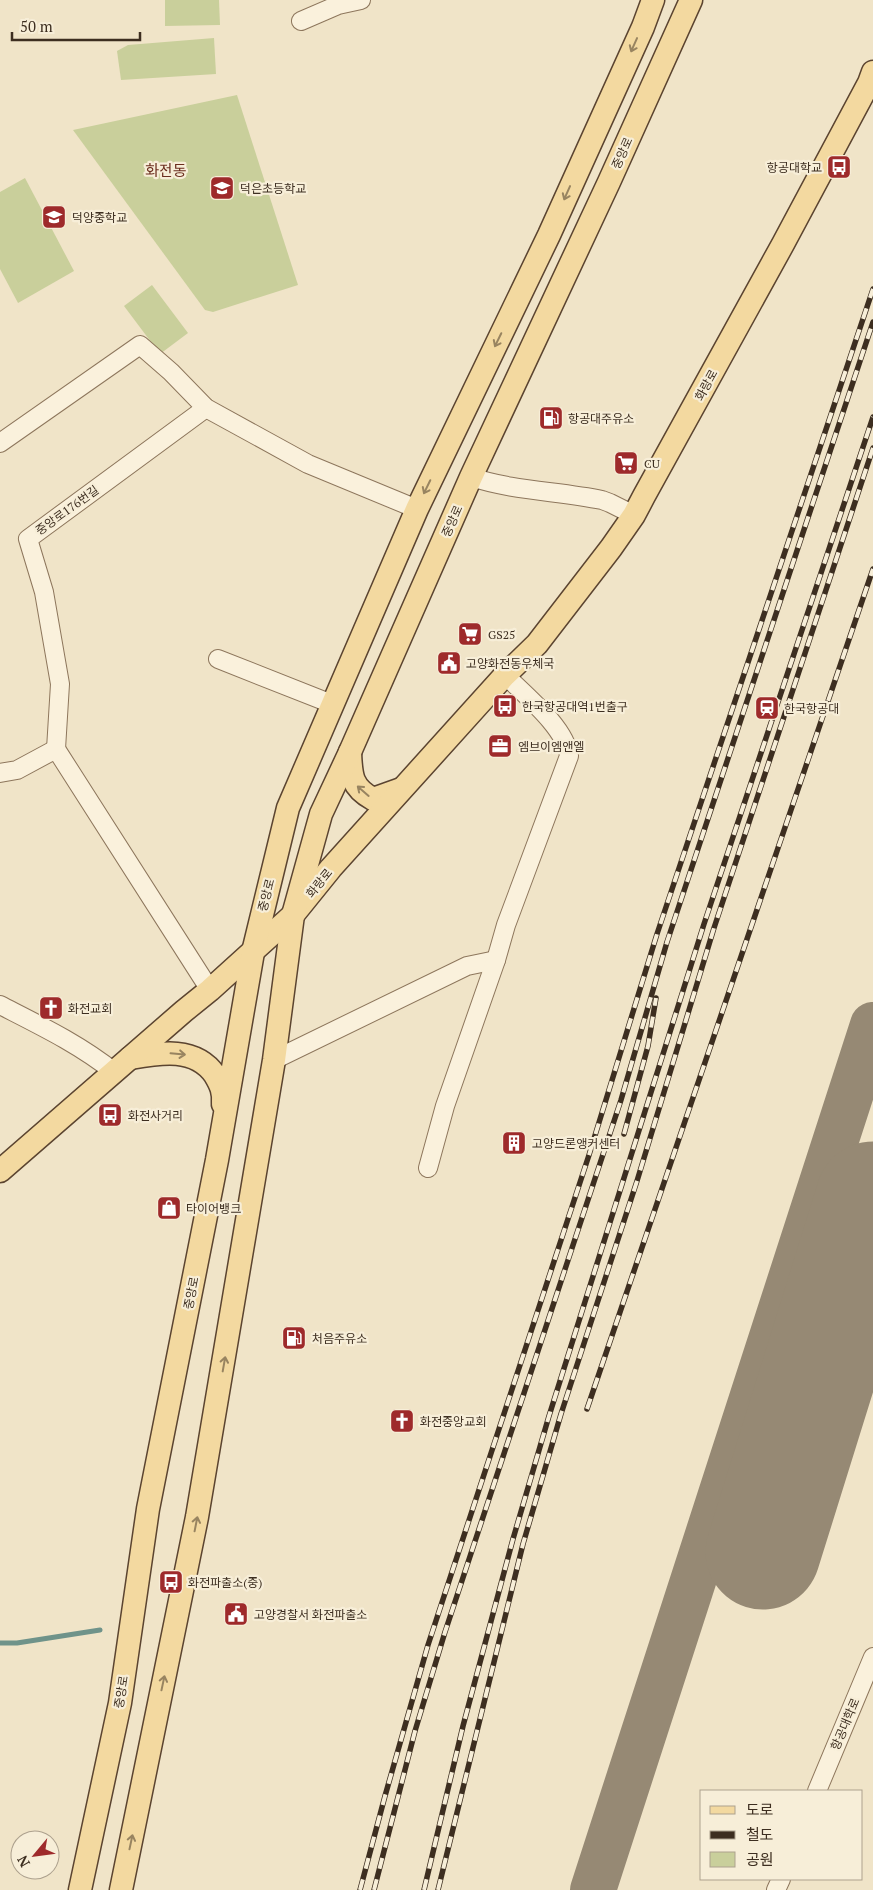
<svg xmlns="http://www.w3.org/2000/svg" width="873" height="1890" font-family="'PT Serif','Noto Sans KR',serif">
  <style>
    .green { fill: #c9cf9b }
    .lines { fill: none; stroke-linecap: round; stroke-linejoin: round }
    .stream { stroke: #6f938a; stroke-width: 5 }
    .taxiway { stroke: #968974; stroke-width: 46 }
    .runway { stroke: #968974; stroke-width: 115 }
    .minor-casing { stroke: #8d765c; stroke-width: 20 }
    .major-casing { stroke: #5b4430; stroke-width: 25 }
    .minor { stroke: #faf1dc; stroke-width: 18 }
    .major { stroke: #f3d9a0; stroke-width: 22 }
    .rail-casing { stroke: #3d2e20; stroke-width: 5.5 }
    .rail { stroke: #f7eed8; stroke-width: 4; stroke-dasharray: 11; stroke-linecap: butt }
    .oneway { stroke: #988460 }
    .labels { text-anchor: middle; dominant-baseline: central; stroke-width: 4.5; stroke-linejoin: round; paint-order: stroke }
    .street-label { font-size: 12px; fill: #3d2e20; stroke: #f7eed8 }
    .poi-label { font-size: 12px; fill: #3d2e20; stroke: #f7eed8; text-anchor: start }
    .quarter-label { font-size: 15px; fill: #6b2e1e; stroke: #f7eed8 }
  </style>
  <rect width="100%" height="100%" fill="#f0e4c8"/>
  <g class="green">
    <path d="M 165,0 L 219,0 L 220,25 L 165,26 Z"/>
    <path d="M 214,38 L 216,74 L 121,80 L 117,51 L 128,45 Z"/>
    <path d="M 237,95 L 298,285 L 213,312 L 205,310 L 73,130 Z"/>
    <path d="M 25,178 L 74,271 L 18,303 L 0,269 L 0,192 Z"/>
    <path d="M 152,285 L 188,333 L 160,354 L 124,306 Z"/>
  </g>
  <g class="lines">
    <path class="stream" d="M 0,1643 L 17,1643 L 100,1630"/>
    <path class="taxiway" d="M 593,1890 L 873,1025"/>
    <path class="runway" d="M 763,1552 L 873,1199"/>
    <defs>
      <g id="minor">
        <path d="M 301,21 L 338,5 L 361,0"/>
        <path d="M 0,443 L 140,345 L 171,372 L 206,408 L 308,464 L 417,509"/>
        <path d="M 471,477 C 514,491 558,491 602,500 L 610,503 L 634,515"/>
        <path d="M 218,659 L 332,704"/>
        <path d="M 56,749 L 60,684 L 44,592 L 28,539 L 206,408"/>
        <path d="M 56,749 L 210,990"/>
        <path d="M 0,773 L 17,770 L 56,749"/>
        <path d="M 0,1005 C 39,1025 79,1044 114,1072"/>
        <path d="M 274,1060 L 467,966 L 496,960"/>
        <path d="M 428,1168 L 445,1106 L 496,960 L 506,925 L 569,756 C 566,728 525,695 505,675"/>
        <path d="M 817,1791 L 873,1657"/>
        <path d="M 776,1890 L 781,1879"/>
      </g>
      <g id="major">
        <path d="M 350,752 C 351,775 351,787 373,799 L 401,789"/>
        <path d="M 130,1058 C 159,1053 195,1046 215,1075 C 221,1085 224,1092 223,1104"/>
        <path d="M 0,1171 L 184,1011 L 210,990 L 293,915 L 331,868 L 505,675 L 537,644 L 611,548 L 634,515 L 644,496 L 783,244 L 869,83 L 873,72"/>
        <path d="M 80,1890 L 120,1703 L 148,1509 L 217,1160 L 253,952 L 288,808 L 417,509 L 549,235 L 643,27 L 653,0"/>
        <path d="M 121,1890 L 197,1517 L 274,1060 L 293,915 L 321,814 L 350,752 L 471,477 L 609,182 L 691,0"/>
      </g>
    </defs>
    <use href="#minor" class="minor-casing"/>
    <use href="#major" class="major-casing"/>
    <use href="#minor" class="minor"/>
    <use href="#major" class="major"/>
    <defs>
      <g id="rail">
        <path d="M 624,1134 L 648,1046 L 656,998"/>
        <path d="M 587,1409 L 873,569"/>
        <path d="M 360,1890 L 385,1796 L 428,1645 L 589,1155 L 657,934 L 873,289"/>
        <path d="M 374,1890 L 415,1731 L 445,1632 L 621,1100 L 667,942 L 873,322"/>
        <path d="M 424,1890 L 463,1726 L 513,1539 L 549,1416 L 704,924 L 873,417"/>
        <path d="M 438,1890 L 523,1544 L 561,1414 L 637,1181 L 714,928 L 873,448"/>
      </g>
    </defs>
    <use href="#rail" class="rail-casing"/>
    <use href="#rail" class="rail"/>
  </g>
  <defs><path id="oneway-shaft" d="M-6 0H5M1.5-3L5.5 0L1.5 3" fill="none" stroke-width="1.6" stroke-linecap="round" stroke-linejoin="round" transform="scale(1.25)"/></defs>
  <g class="oneway">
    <use href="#oneway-shaft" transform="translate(634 45) rotate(114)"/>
    <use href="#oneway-shaft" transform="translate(567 193) rotate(114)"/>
    <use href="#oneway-shaft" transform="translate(498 340) rotate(116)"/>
    <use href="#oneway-shaft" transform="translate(427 487) rotate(116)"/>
    <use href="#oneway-shaft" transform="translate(363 791) rotate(-139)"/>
    <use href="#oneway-shaft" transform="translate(178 1054) rotate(5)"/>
    <use href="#oneway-shaft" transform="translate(224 1364) rotate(-80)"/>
    <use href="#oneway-shaft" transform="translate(196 1524) rotate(-79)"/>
    <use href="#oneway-shaft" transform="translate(163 1683) rotate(-78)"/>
    <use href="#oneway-shaft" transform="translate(131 1842) rotate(-78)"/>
  </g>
  <defs>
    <symbol id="bus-square" viewBox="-11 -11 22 22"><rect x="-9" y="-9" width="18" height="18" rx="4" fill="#9e2a2b" stroke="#f7eed8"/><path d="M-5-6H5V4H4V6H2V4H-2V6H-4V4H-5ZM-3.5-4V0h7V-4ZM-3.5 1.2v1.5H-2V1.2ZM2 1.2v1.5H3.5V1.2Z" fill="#fff"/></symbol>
    <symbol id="school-square" viewBox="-11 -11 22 22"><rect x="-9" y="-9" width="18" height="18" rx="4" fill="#9e2a2b" stroke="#f7eed8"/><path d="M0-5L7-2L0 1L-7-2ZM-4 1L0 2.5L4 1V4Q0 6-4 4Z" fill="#fff"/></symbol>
    <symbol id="fuel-square" viewBox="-11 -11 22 22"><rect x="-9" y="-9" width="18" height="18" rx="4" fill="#9e2a2b" stroke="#f7eed8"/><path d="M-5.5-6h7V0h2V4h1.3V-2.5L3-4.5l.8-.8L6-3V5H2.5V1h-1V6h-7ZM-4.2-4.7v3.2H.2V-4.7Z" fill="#fff"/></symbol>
    <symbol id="supermarket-square" viewBox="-11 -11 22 22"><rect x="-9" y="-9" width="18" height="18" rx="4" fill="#9e2a2b" stroke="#f7eed8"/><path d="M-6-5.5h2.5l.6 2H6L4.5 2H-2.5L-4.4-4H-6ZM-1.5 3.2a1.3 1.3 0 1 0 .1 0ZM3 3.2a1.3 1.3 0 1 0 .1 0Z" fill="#fff"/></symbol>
    <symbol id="civic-square" viewBox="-11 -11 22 22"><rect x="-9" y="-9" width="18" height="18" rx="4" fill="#9e2a2b" stroke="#f7eed8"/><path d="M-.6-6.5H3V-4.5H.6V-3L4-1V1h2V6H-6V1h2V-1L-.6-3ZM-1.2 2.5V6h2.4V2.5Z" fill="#fff"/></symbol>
    <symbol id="station-square" viewBox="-11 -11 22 22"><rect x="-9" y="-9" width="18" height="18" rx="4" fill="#9e2a2b" stroke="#f7eed8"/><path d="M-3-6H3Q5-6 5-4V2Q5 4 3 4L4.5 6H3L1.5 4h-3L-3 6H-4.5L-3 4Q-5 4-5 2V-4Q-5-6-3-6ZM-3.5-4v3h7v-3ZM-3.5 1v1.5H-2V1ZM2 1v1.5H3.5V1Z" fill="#fff"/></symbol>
    <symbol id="office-square" viewBox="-11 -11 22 22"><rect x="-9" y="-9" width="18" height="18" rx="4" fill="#9e2a2b" stroke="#f7eed8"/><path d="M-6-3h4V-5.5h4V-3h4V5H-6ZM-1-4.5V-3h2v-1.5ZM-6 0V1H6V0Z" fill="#fff"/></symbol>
    <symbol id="church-square" viewBox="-11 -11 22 22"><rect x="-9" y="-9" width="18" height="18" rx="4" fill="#9e2a2b" stroke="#f7eed8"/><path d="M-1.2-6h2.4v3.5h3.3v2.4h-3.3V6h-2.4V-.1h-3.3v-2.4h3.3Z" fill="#fff"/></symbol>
    <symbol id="building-square" viewBox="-11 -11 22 22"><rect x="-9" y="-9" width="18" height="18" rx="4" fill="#9e2a2b" stroke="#f7eed8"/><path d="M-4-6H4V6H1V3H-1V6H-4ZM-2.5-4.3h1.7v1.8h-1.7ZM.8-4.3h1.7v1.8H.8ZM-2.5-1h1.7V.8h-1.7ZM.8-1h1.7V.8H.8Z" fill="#fff"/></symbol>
    <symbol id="shop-square" viewBox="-11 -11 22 22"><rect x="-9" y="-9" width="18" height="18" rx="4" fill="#9e2a2b" stroke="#f7eed8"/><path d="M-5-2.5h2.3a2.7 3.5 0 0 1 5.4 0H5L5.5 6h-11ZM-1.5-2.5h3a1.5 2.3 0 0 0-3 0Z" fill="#fff"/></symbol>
  </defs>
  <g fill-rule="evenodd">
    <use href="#bus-square" x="825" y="153" width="28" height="28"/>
    <use href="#school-square" x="208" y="174" width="28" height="28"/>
    <use href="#school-square" x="40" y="203" width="28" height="28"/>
    <use href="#fuel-square" x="537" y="404" width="28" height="28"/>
    <use href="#supermarket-square" x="612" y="449" width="28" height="28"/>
    <use href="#supermarket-square" x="456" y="620" width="28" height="28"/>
    <use href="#civic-square" x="435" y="649" width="28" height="28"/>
    <use href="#bus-square" x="491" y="692" width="28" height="28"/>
    <use href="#station-square" x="753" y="694" width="28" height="28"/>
    <use href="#office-square" x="486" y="732" width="28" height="28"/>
    <use href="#church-square" x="37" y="994" width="28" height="28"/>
    <use href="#bus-square" x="96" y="1101" width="28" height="28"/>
    <use href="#building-square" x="500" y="1129" width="28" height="28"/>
    <use href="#shop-square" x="155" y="1194" width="28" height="28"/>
    <use href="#fuel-square" x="280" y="1324" width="28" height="28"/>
    <use href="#church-square" x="388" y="1407" width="28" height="28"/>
    <use href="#bus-square" x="157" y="1568" width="28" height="28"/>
    <use href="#civic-square" x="222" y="1600" width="28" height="28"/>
  </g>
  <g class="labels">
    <g class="street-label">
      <text transform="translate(622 153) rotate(-66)">중앙로</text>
      <text transform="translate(706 385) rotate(-61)">화랑로</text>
      <text transform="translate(67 510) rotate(-36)">중앙로176번길</text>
      <text transform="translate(452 521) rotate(-66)">중앙로</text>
      <text transform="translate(319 883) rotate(-51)">화랑로</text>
      <text transform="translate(266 895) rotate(-76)">중앙로</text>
      <text transform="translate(191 1293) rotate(-79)">중앙로</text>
      <text transform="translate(121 1692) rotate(-81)">중앙로</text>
      <text transform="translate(845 1724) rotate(-67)">항공대학로</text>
    </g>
    <g class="poi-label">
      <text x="822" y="167" text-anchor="end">항공대학교</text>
      <text x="240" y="188">덕은초등학교</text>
      <text x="72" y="217">덕양중학교</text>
      <text x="568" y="418">항공대주유소</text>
      <text x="644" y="463">CU</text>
      <text x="488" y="634">GS25</text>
      <text x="466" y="663">고양화전동우체국</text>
      <text x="522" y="706">한국항공대역1번출구</text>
      <text x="784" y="708">한국항공대</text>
      <text x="518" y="746">엠브이엠앤엘</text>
      <text x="68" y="1008">화전교회</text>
      <text x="128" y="1115">화전사거리</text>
      <text x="532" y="1143">고양드론앵커센터</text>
      <text x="186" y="1208">타이어뱅크</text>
      <text x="312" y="1338">처음주유소</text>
      <text x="420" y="1421">화전중앙교회</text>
      <text x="188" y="1582">화전파출소(중)</text>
      <text x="254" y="1614">고양경찰서 화전파출소</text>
    </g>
    <g class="quarter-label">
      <text x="166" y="170">화전동</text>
    </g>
  </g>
  <rect x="700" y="1790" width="162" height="90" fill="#f7eed8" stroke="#ada18e"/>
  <rect x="710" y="1806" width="25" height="8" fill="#f3d9a0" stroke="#ada18e"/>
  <text x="746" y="1815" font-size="15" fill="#3d2e20">도로</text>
  <rect x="710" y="1831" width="25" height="8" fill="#3d2e20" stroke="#ada18e"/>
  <text x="746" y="1840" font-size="15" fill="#3d2e20">철도</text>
  <rect x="710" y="1852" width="25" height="15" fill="#c9cf9b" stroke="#ada18e"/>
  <text x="746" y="1865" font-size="15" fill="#3d2e20">공원</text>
  <g transform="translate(35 1855) rotate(241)"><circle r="24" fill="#f7eed8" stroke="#ada18e"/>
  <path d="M0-4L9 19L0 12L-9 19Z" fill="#9e2a2b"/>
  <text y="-8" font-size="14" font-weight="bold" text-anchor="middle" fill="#3d2e20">N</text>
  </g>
  <path d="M12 32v8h128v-8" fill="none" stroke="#3d2e20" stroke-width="2.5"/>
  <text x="20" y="32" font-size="15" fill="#3d2e20" stroke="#f7eed8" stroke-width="4" paint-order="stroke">50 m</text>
</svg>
